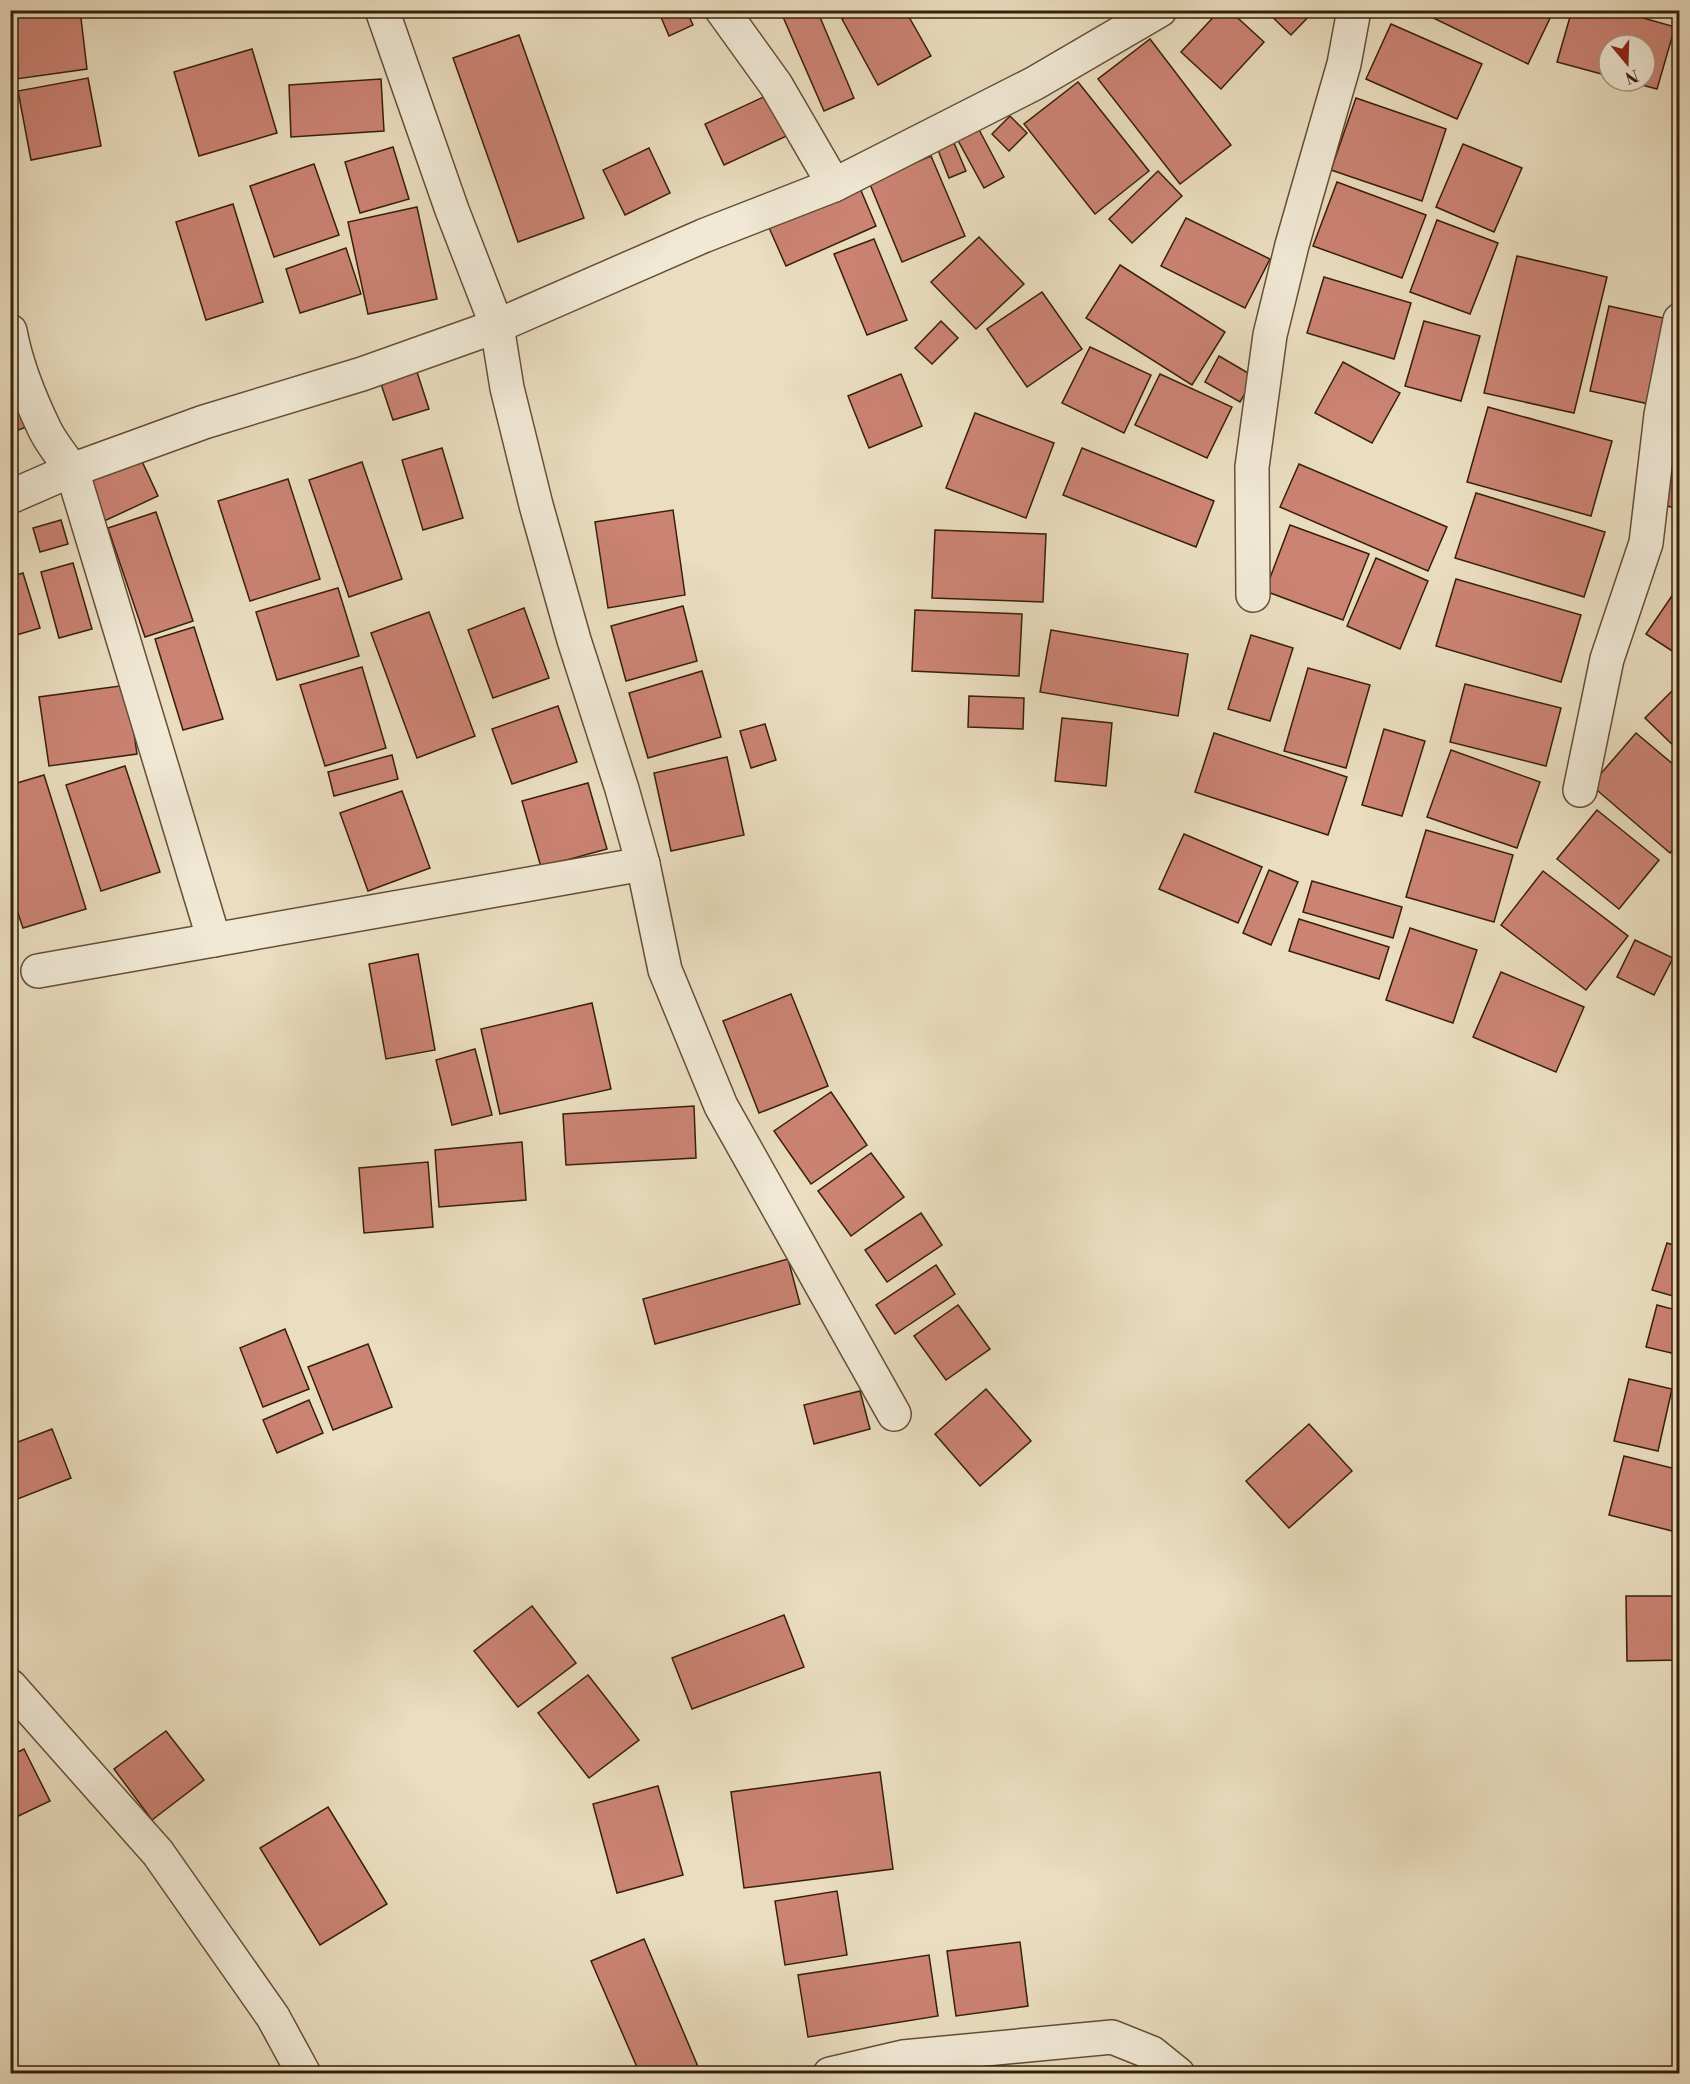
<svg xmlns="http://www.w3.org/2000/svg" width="1690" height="2084" font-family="'Libre Bodoni',serif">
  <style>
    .building { fill: #cb8374; stroke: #382008; stroke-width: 1.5 }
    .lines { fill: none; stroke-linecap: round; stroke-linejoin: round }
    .street-casing { stroke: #644f36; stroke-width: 36 }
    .street { stroke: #f1e9d6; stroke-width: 33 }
  </style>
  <rect width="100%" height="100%" fill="#eaddc0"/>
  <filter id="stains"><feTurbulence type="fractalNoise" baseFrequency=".00333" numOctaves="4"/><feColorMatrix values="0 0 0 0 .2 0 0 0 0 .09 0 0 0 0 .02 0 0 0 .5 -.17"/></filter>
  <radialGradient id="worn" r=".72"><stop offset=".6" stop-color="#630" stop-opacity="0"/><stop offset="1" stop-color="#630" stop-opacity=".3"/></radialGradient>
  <g class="building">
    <path d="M 10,10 L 80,10 L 87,69 L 16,79 L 10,43 Z"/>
    <path d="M 658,10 L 686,10 L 693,25 L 669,36 Z"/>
    <path d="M 780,10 L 817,10 L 854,98 L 824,111 Z"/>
    <path d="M 858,10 L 905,10 L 931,56 L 878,85 L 842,19 Z"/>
    <path d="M 1220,10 L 1229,10 L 1264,42 L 1221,89 L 1181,52 Z"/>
    <path d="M 1265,10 L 1315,10 L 1291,35 Z"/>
    <path d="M 1417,10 L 1554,10 L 1528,64 Z"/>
    <path d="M 1572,10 L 1615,10 L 1675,27 L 1657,89 L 1627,81 L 1645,81 L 1645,45 L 1609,45 L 1609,76 L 1557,62 Z"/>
    <path d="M 1391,24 L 1482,64 L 1457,119 L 1366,79 Z"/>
    <path d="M 519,35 L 584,218 L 518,242 L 453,58 Z"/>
    <path d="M 1150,39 L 1231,145 L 1180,184 L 1098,79 Z"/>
    <path d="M 252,49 L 277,133 L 199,156 L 174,72 Z"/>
    <path d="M 88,78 L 101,146 L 31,160 L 18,91 Z"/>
    <path d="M 381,79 L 384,131 L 291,137 L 289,85 Z"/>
    <path d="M 1078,82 L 1149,171 L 1095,214 L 1024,124 Z"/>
    <path d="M 772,93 L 791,134 L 724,165 L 705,124 Z"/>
    <path d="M 1356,98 L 1446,129 L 1422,201 L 1331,170 Z"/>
    <path d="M 1010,116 L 1027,133 L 1009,151 L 992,134 Z"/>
    <path d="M 976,124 L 1004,177 L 984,188 L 955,135 Z"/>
    <path d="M 954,143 L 966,171 L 949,178 L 938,150 Z"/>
    <path d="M 1463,144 L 1522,168 L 1494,232 L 1436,207 Z"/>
    <path d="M 393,147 L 409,199 L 360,213 L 345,162 Z"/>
    <path d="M 649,148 L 670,193 L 625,215 L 603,170 Z"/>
    <path d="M 931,156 L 965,236 L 902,262 L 869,182 Z"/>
    <path d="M 314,164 L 339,235 L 274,257 L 250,186 Z"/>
    <path d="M 1158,171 L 1182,196 L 1132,243 L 1109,219 Z"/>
    <path d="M 857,181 L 876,226 L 786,266 L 766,221 Z"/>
    <path d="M 1337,182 L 1426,215 L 1402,278 L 1313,246 Z"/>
    <path d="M 233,204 L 263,302 L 206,320 L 176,222 Z"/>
    <path d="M 417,207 L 437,299 L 368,314 L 348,222 Z"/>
    <path d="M 1186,218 L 1270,259 L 1245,308 L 1161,266 Z"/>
    <path d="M 1437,220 L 1498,243 L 1470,314 L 1410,292 Z"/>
    <path d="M 979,237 L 1024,284 L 976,329 L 931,282 Z"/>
    <path d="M 874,239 L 907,320 L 867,335 L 834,254 Z"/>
    <path d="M 346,248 L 361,294 L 300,313 L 286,269 Z"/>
    <path d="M 1517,256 L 1607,277 L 1574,413 L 1484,393 Z"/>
    <path d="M 1120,265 L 1225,332 L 1192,385 L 1086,318 Z"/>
    <path d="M 1324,277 L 1411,303 L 1394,359 L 1307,333 Z"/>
    <path d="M 1042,292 L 1082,349 L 1027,387 L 987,329 Z"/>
    <path d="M 1609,306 L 1668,319 L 1649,404 L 1590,391 Z"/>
    <path d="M 941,321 L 958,338 L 932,364 L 915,348 Z"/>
    <path d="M 1424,321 L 1480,336 L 1461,401 L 1405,386 Z"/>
    <path d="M 1090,347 L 1151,375 L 1124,433 L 1062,403 Z"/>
    <path d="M 1219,356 L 1255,377 L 1240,402 L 1205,382 Z"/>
    <path d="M 1343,362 L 1400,393 L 1372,443 L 1315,413 Z"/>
    <path d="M 417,372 L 429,409 L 393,420 L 381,384 Z"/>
    <path d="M 901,374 L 922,426 L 869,448 L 848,396 Z"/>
    <path d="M 1160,374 L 1232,407 L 1207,458 L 1135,425 Z"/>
    <path d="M 21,393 L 32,425 L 10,433 L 10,396 Z"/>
    <path d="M 1488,407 L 1612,441 L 1591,516 L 1467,482 Z"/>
    <path d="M 975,413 L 1054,443 L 1026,518 L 946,488 Z"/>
    <path d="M 442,448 L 463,518 L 423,530 L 402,460 Z"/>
    <path d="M 1082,448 L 1214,501 L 1196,547 L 1063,495 Z"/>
    <path d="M 140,457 L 158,496 L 100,523 L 82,484 Z"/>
    <path d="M 1672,460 L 1680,462 L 1680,509 L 1662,505 Z"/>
    <path d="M 362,462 L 402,579 L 349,597 L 309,480 Z"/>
    <path d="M 1299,464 L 1447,527 L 1428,571 L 1280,507 Z"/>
    <path d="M 288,479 L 320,579 L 250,601 L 218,501 Z"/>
    <path d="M 1476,493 L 1605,532 L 1584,597 L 1455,558 Z"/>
    <path d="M 673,510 L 685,595 L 608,608 L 595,522 Z"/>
    <path d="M 156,512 L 193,621 L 145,637 L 108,528 Z"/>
    <path d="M 61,520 L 68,544 L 40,552 L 33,528 Z"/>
    <path d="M 1290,525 L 1369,554 L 1343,620 L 1265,591 Z"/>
    <path d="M 935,530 L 1046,534 L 1043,602 L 932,598 Z"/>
    <path d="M 1376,558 L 1428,581 L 1400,649 L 1347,626 Z"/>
    <path d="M 73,563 L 92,629 L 59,638 L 41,572 Z"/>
    <path d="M 23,573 L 40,628 L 10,637 L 10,577 Z"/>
    <path d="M 1456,579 L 1581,615 L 1561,682 L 1436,646 Z"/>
    <path d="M 1680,584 L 1680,656 L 1646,634 Z"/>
    <path d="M 338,588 L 359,656 L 277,680 L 256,612 Z"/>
    <path d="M 683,606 L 697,661 L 626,681 L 611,626 Z"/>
    <path d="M 524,608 L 549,678 L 493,698 L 468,630 Z"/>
    <path d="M 915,610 L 1022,614 L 1019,676 L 912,671 Z"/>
    <path d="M 429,612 L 475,736 L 417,758 L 371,633 Z"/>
    <path d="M 194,627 L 223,719 L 183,730 L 155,639 Z"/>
    <path d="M 1051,630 L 1188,654 L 1178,716 L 1040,692 Z"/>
    <path d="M 1251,635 L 1293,648 L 1270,721 L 1228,709 Z"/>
    <path d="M 362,667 L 386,748 L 325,766 L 300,685 Z"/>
    <path d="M 1308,668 L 1370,685 L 1346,768 L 1284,751 Z"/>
    <path d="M 702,671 L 721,737 L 648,758 L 629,693 Z"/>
    <path d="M 1680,683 L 1680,752 L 1645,718 Z"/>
    <path d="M 1465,684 L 1561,708 L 1546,766 L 1450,742 Z"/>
    <path d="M 127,685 L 137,754 L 49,766 L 39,697 Z"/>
    <path d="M 969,696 L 1024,698 L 1023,729 L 968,727 Z"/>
    <path d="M 558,706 L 577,762 L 512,784 L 492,729 Z"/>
    <path d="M 1062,718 L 1112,723 L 1106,786 L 1055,781 Z"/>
    <path d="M 765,724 L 776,760 L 751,768 L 740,731 Z"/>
    <path d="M 1384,729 L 1425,741 L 1402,816 L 1362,805 Z"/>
    <path d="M 1214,733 L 1347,777 L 1328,835 L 1195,792 Z"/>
    <path d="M 1636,733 L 1680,770 L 1680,842 L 1670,853 L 1591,785 Z"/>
    <path d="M 1451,750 L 1540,782 L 1517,848 L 1427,817 Z"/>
    <path d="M 392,755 L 398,779 L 334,796 L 328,772 Z"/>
    <path d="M 727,757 L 744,835 L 671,851 L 654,773 Z"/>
    <path d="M 125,766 L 160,872 L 101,891 L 66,785 Z"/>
    <path d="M 44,775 L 86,909 L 23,928 L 10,890 L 10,785 Z"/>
    <path d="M 588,783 L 607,849 L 541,867 L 522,801 Z"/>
    <path d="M 402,791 L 430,868 L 368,891 L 340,813 Z"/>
    <path d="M 1597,810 L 1659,860 L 1619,909 L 1557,859 Z"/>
    <path d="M 1426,830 L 1513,855 L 1494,922 L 1406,897 Z"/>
    <path d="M 1184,834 L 1262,867 L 1238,923 L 1159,889 Z"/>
    <path d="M 1269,870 L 1298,882 L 1271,945 L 1243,933 Z"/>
    <path d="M 1543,871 L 1628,936 L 1586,990 L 1501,925 Z"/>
    <path d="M 1312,881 L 1402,907 L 1393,938 L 1303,912 Z"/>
    <path d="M 1299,919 L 1389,947 L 1379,979 L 1289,951 Z"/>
    <path d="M 1410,928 L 1477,950 L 1453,1023 L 1386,1000 Z"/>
    <path d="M 1635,940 L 1673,958 L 1654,995 L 1617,977 Z"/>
    <path d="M 418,954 L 435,1050 L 386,1059 L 369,964 Z"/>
    <path d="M 1501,972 L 1584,1007 L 1556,1072 L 1473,1037 Z"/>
    <path d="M 791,994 L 828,1086 L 759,1113 L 723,1021 Z"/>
    <path d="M 592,1003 L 611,1089 L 500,1114 L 481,1029 Z"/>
    <path d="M 475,1049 L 492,1115 L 452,1125 L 436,1060 Z"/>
    <path d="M 831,1092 L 867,1145 L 811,1184 L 774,1131 Z"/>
    <path d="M 694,1106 L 696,1158 L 566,1165 L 563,1114 Z"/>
    <path d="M 522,1142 L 526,1200 L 439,1207 L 435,1150 Z"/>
    <path d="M 871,1153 L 904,1197 L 851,1236 L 818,1191 Z"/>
    <path d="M 428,1162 L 433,1227 L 364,1233 L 359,1168 Z"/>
    <path d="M 921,1213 L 942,1245 L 887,1282 L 865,1250 Z"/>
    <path d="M 1667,1243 L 1680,1247 L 1680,1298 L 1652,1290 Z"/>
    <path d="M 788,1259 L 800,1304 L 655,1344 L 643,1299 Z"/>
    <path d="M 936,1265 L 955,1294 L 895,1334 L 876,1305 Z"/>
    <path d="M 958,1305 L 990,1349 L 946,1380 L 914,1336 Z"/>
    <path d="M 1657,1305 L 1680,1311 L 1680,1355 L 1646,1347 Z"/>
    <path d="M 285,1329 L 309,1389 L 263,1407 L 240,1348 Z"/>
    <path d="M 368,1344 L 392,1407 L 333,1430 L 308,1367 Z"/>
    <path d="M 1629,1379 L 1672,1389 L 1658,1451 L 1614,1441 Z"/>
    <path d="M 986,1389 L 1031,1441 L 980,1486 L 935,1434 Z"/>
    <path d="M 860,1391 L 870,1429 L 814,1444 L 804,1405 Z"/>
    <path d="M 309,1400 L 323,1433 L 277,1453 L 263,1420 Z"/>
    <path d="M 1309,1424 L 1352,1471 L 1289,1528 L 1246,1481 Z"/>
    <path d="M 52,1429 L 71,1478 L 10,1502 L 10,1445 Z"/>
    <path d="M 1624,1456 L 1680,1470 L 1680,1533 L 1609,1515 Z"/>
    <path d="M 1626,1596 L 1680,1596 L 1680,1660 L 1627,1661 Z"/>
    <path d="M 532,1606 L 576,1663 L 518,1707 L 474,1651 Z"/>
    <path d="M 784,1615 L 804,1667 L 692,1709 L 672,1658 Z"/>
    <path d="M 588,1675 L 639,1740 L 589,1778 L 538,1713 Z"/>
    <path d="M 166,1731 L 204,1780 L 152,1820 L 114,1769 Z"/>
    <path d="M 24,1749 L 50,1801 L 10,1820 L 10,1756 Z"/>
    <path d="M 880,1772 L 893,1869 L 744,1888 L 731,1792 Z"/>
    <path d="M 658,1786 L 683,1875 L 617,1893 L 593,1804 Z"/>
    <path d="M 328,1807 L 387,1904 L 320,1945 L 260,1848 Z"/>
    <path d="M 837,1891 L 847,1955 L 785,1965 L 775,1901 Z"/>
    <path d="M 644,1939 L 699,2069 L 689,2074 L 640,2074 L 591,1961 Z"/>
    <path d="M 1020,1942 L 1028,2006 L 956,2016 L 947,1951 Z"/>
    <path d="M 929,1955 L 938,2016 L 808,2037 L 798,1975 Z"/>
    <path d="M 940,2068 L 940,2074 L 887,2074 Z"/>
  </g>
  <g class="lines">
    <defs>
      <g id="street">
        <path d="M 382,10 L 452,210 L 497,326 L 507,388 L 536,505 L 574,640 L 622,789 L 643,864 L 665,970 L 721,1106 L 894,1414"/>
        <path d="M 722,10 L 776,85 L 834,185"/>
        <path d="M 10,331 C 16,364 30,399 45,430 C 52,444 63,457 72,470 L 214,940"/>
        <path d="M 10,497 L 72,470 L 204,422 L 362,374 L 497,326 L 703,236 L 834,185 L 1035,83 L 1160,10"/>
        <path d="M 1253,595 L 1252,467 L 1270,335 L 1292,245 L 1344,64 L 1354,10"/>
        <path d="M 1580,790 L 1607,659 L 1646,543 L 1661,415 L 1680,320"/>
        <path d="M 38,971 L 643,864"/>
        <path d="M 10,1686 L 158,1853 L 273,2017 L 304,2074"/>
        <path d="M 830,2074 L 903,2057 L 1112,2037 L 1152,2053 L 1178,2074"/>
      </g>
    </defs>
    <use href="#street" class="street-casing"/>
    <use href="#street" class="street"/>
  </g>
  <rect width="1690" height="2084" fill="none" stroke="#eaddc0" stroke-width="36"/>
  <rect x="12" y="12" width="1666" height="2060" fill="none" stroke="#382008" stroke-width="3"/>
  <rect x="18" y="18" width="1654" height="2048" fill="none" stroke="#382008" stroke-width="1.5"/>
  <g transform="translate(1627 63) rotate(161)"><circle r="28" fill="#f1e9d6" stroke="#a79984" stroke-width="1.5"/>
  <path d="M0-4.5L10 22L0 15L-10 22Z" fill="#8f2418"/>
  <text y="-9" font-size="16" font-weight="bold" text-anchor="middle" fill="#382008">N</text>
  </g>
  <rect width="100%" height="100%" filter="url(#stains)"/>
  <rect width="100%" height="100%" fill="url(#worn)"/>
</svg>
